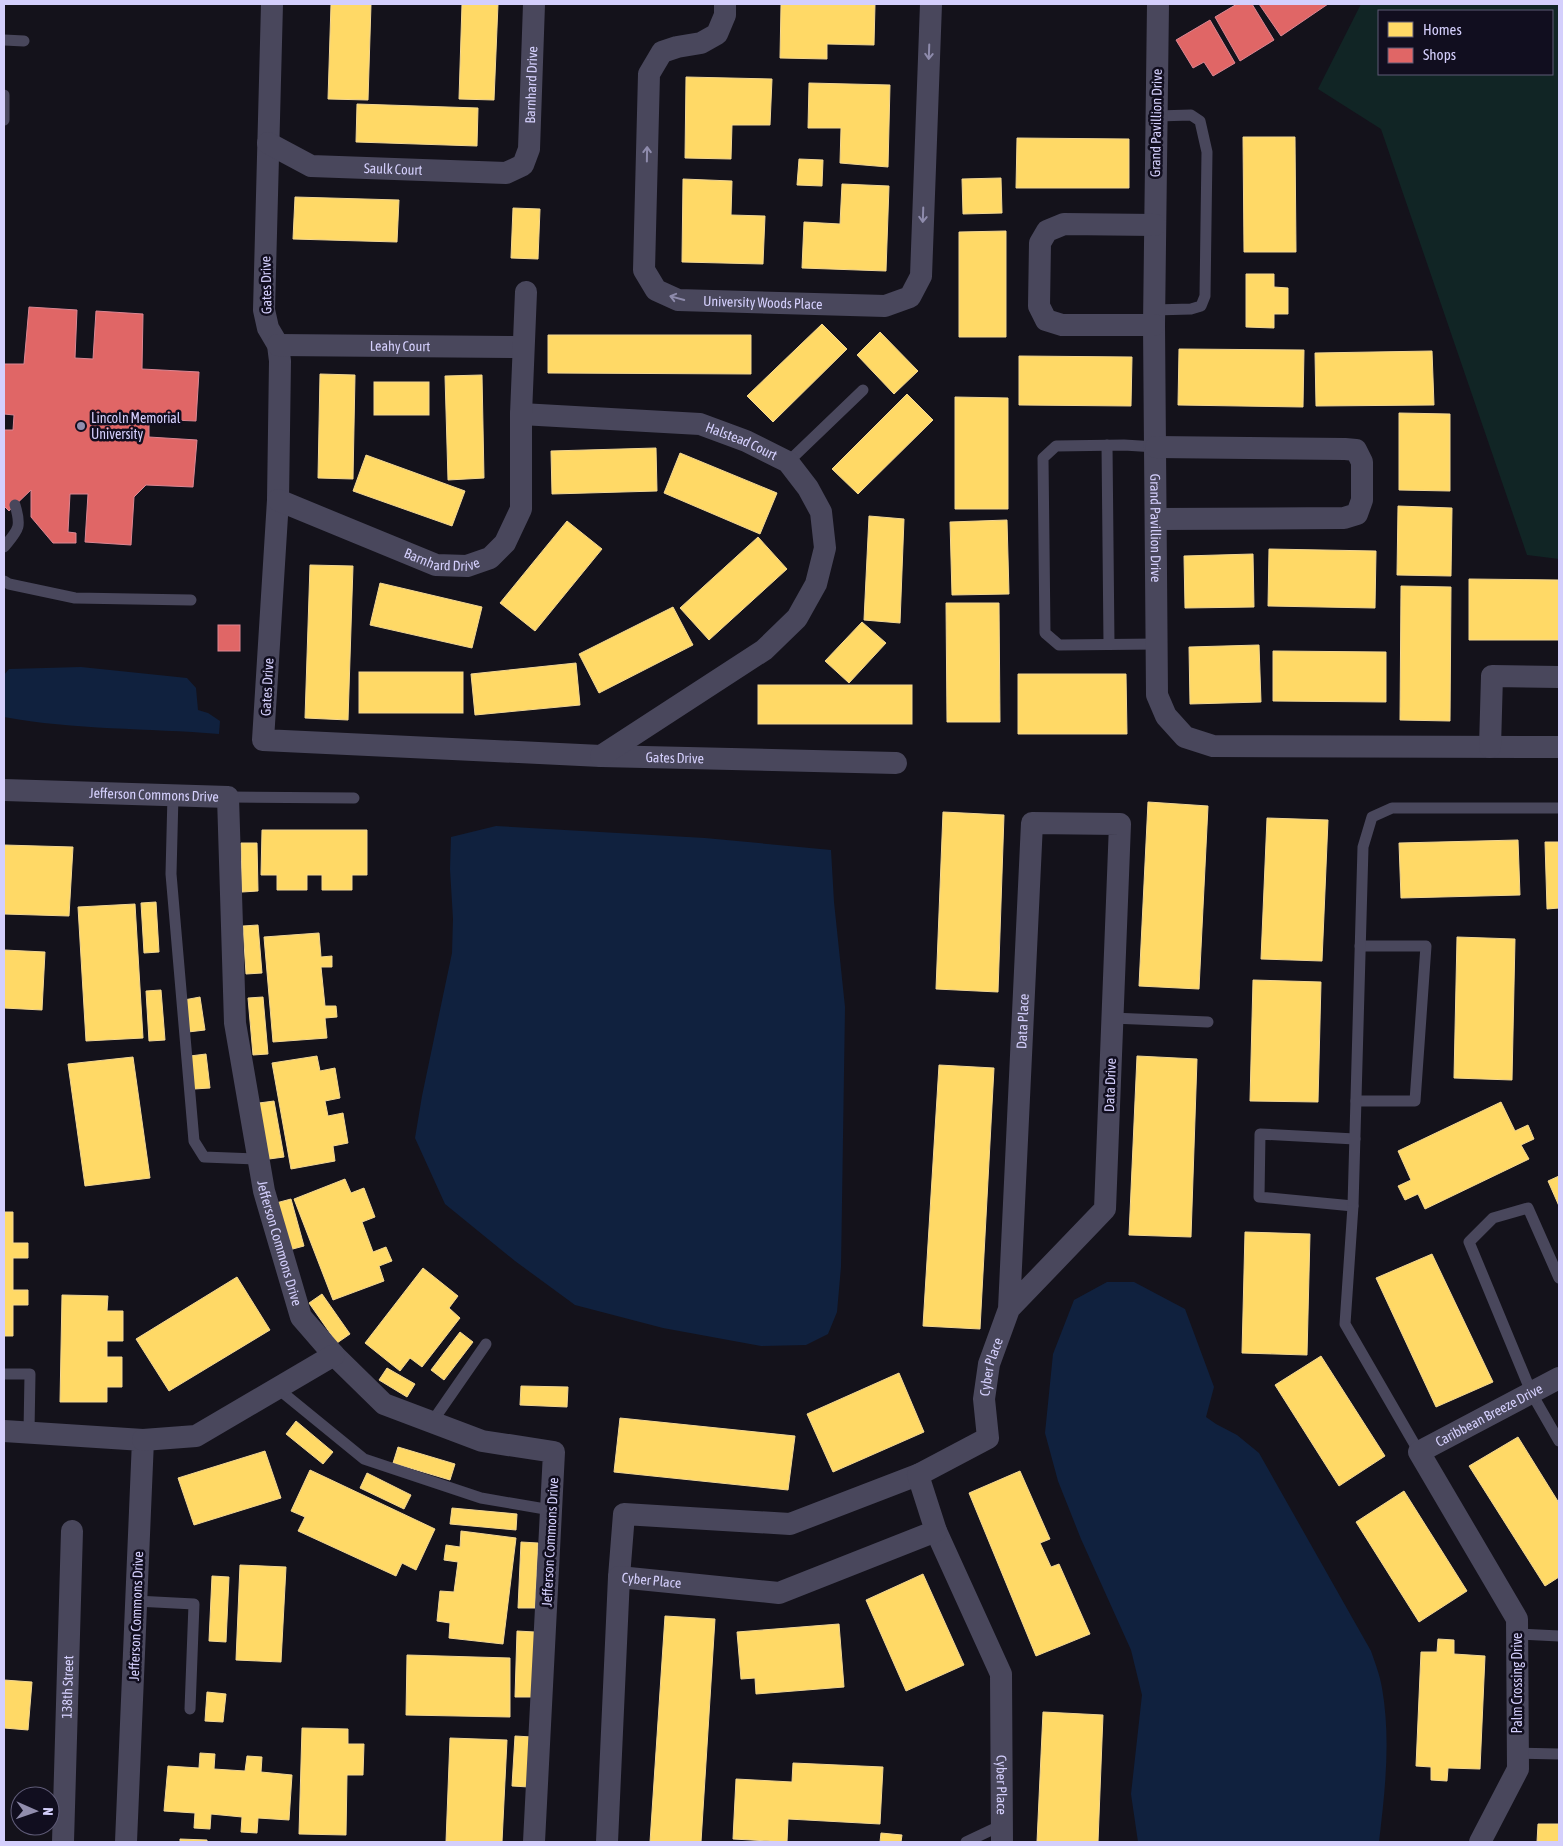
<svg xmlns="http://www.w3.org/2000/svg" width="1563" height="1846" font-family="'Asap Condensed',sans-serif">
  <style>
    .green { fill: #112525; fill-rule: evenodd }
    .water { fill: #10213e }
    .homes { fill: #ffd966; stroke: #f2d693 }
    .shops { fill: #e06666; stroke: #dc8693 }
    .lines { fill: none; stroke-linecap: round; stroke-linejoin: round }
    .lane { stroke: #49475c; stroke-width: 11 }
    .street { stroke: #49475c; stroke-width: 22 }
    .oneway { stroke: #8e8bac }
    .poi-dot { fill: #918dad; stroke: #110e1f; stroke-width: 2 }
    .labels { text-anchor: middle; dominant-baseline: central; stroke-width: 5; stroke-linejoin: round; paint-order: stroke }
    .street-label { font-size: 14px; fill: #d4cffc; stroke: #110e1f }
    .poi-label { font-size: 14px; fill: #d4cffc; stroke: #110e1f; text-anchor: start }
  </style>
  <rect width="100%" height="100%" fill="#14121b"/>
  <path class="green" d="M 1361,4 L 1559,4 L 1559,559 L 1527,555 L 1381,129 L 1318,89 ZM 1379,11 L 1552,11 L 1552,74 L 1379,74 Z"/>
  <g class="water">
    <path d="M 81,667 L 187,678 L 196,688 L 198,710 L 208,713 L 220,721 L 219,734 C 148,728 74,730 4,717 L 4,675 L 9,669 Z"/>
    <path d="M 496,826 L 705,838 L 831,850 L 834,902 L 845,1007 L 841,1267 L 837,1312 L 828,1334 L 806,1345 L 761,1346 L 663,1328 L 575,1305 L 515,1261 L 445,1204 L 415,1138 L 422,1096 L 452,953 L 453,919 L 450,869 L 451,837 Z"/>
    <path d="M 1107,1282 L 1134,1282 L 1185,1309 L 1214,1387 L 1206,1417 L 1216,1424 L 1237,1435 L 1259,1453 L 1371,1651 C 1375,1663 1380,1675 1382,1688 C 1391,1740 1385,1791 1379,1842 L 1138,1842 L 1131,1794 L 1142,1695 L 1131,1650 L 1081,1539 L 1058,1481 L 1045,1433 L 1053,1354 L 1074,1300 Z"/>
  </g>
  <g class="homes">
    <path d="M 331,4 L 371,4 L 368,100 L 328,99 Z"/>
    <path d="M 462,4 L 498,4 L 494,100 L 459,99 Z"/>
    <path d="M 781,4 L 875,4 L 874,45 L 827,44 L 827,59 L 780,58 Z"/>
    <path d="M 686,77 L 772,79 L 770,125 L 732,125 L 731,159 L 685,158 Z"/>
    <path d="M 809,83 L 890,85 L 888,167 L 840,163 L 841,128 L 808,128 Z"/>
    <path d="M 357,104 L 478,108 L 477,146 L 356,142 Z"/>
    <path d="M 1243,137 L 1295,137 L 1296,252 L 1244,252 Z"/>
    <path d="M 1017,138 L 1129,139 L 1129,188 L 1016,188 Z"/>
    <path d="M 799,159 L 823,160 L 822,186 L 797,185 Z"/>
    <path d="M 1001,178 L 1002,213 L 963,214 L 962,179 Z"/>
    <path d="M 683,179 L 732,181 L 731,215 L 765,216 L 763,264 L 682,262 Z"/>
    <path d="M 842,184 L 889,186 L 886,271 L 802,268 L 804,222 L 840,224 Z"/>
    <path d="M 295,197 L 399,200 L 397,242 L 293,239 Z"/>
    <path d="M 513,208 L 540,209 L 538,259 L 511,258 Z"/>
    <path d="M 1006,231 L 1006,337 L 959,337 L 959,232 Z"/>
    <path d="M 1246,274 L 1274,274 L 1274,287 L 1288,288 L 1288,314 L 1274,314 L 1274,328 L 1246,327 Z"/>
    <path d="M 822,324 L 847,349 L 773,422 L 747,396 Z"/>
    <path d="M 880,332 L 918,371 L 894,394 L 857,355 Z"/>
    <path d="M 548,335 L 751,335 L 751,374 L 548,373 Z"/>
    <path d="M 1179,349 L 1304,350 L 1303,407 L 1178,405 Z"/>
    <path d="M 1432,351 L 1434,405 L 1316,406 L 1315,353 Z"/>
    <path d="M 1019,356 L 1132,357 L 1131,406 L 1019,405 Z"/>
    <path d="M 320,374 L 355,375 L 353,479 L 318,478 Z"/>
    <path d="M 482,375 L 484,478 L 448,480 L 445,376 Z"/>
    <rect x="374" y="382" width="55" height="33"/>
    <path d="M 907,394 L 933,420 L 858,494 L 832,469 Z"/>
    <path d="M 955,397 L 1008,398 L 1008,509 L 955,509 Z"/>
    <path d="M 1399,413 L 1450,414 L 1450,491 L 1399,490 Z"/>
    <path d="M 656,448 L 657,491 L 552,494 L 551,451 Z"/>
    <path d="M 680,453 L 777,493 L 760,534 L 664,493 Z"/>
    <path d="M 366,455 L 465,491 L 452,526 L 353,491 Z"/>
    <path d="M 1398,506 L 1452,508 L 1451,576 L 1397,575 Z"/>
    <path d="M 869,516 L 904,519 L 900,623 L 864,620 Z"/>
    <path d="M 1007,520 L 1009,594 L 952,595 L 950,522 Z"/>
    <path d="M 567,521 L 602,549 L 535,631 L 500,603 Z"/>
    <path d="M 758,537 L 787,569 L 709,640 L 680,608 Z"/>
    <path d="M 1269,549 L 1376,551 L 1375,608 L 1268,606 Z"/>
    <path d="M 1253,554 L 1254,607 L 1185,608 L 1184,556 Z"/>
    <path d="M 310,565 L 353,566 L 348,720 L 305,718 Z"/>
    <path d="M 1469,579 L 1559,580 L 1559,640 L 1469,640 Z"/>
    <path d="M 380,583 L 482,607 L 472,648 L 370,625 Z"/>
    <path d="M 1401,586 L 1451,587 L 1450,721 L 1400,720 Z"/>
    <path d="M 946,603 L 999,603 L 1000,722 L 947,722 Z"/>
    <path d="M 673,607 L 693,645 L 599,693 L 579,654 Z"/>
    <path d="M 862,622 L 886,643 L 849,683 L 825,661 Z"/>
    <path d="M 1259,645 L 1261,702 L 1190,704 L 1189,647 Z"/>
    <path d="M 1273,651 L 1386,652 L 1386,702 L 1273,701 Z"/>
    <path d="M 576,663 L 580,705 L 475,715 L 471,674 Z"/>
    <rect x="359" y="672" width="104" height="41"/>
    <path d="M 1018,674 L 1126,674 L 1127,734 L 1018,734 Z"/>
    <rect x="758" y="685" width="154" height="39"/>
    <path d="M 1148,802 L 1208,806 L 1199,989 L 1139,986 Z"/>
    <path d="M 943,812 L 1004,815 L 998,992 L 936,989 Z"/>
    <path d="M 1267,818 L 1328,820 L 1322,961 L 1261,959 Z"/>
    <path d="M 262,830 L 367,830 L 367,875 L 352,875 L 352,890 L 322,890 L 322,875 L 307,875 L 307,890 L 277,890 L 277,875 L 261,875 Z"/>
    <path d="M 1518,840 L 1520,895 L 1401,898 L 1399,843 Z"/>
    <path d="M 1545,842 L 1559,842 L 1559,908 L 1547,909 Z"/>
    <path d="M 241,843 L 257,843 L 258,891 L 242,892 Z"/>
    <path d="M 4,845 L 73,847 L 69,916 L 4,914 Z"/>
    <path d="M 156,902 L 159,952 L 144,953 L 141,903 Z"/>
    <path d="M 135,904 L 143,1038 L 86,1041 L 78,907 Z"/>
    <path d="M 258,925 L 262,973 L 246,974 L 243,926 Z"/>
    <path d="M 319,933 L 321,957 L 332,956 L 332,967 L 321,967 L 325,1006 L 336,1006 L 337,1017 L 325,1018 L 327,1038 L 273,1042 L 264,937 Z"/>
    <path d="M 1457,937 L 1515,939 L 1512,1080 L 1454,1078 Z"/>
    <path d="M 4,950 L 45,952 L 42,1010 L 4,1008 Z"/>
    <path d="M 1253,980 L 1321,982 L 1318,1102 L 1250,1101 Z"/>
    <path d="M 161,990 L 165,1040 L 149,1041 L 146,991 Z"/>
    <path d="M 200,997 L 205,1030 L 188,1032 L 184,1000 Z"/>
    <path d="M 263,997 L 268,1054 L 253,1055 L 248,998 Z"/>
    <path d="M 206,1054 L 210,1088 L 194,1089 L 190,1056 Z"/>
    <path d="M 317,1056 L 320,1071 L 335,1068 L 340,1098 L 325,1101 L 328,1116 L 343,1113 L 348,1143 L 333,1146 L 335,1161 L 291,1169 L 272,1063 Z"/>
    <path d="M 1137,1056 L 1197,1059 L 1191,1237 L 1129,1235 Z"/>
    <path d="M 133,1057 L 150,1178 L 85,1186 L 68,1064 Z"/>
    <path d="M 939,1065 L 994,1068 L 980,1329 L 923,1326 Z"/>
    <path d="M 274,1101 L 284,1157 L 269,1159 L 259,1103 Z"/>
    <path d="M 1501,1102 L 1515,1131 L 1528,1125 L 1534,1139 L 1521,1145 L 1529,1159 L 1425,1209 L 1418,1194 L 1405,1200 L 1398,1186 L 1411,1180 L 1398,1151 Z"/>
    <path d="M 1559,1176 L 1559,1206 L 1548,1181 Z"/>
    <path d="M 345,1179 L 351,1193 L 364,1188 L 375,1217 L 362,1222 L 373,1252 L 386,1247 L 392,1261 L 379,1266 L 384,1281 L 333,1300 L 294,1199 Z"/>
    <path d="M 291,1199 L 304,1246 L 289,1250 L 276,1203 Z"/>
    <path d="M 4,1212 L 13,1212 L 13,1243 L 28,1243 L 28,1258 L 13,1258 L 13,1290 L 28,1290 L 28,1305 L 13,1305 L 13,1336 L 4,1336 Z"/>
    <path d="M 1245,1232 L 1310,1234 L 1307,1355 L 1242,1353 Z"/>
    <path d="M 1432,1254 L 1493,1382 L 1436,1407 L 1376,1278 Z"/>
    <path d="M 423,1268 L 458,1296 L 449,1308 L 460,1318 L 422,1367 L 410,1358 L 400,1371 L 365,1343 Z"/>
    <path d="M 237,1277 L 270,1330 L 169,1391 L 136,1339 Z"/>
    <path d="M 322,1294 L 350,1334 L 337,1343 L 309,1303 Z"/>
    <path d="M 62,1295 L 108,1296 L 107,1311 L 123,1311 L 123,1341 L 107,1341 L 107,1357 L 122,1357 L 122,1387 L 107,1387 L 107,1402 L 60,1402 Z"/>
    <path d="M 460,1332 L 473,1342 L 444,1380 L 431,1370 Z"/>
    <path d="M 1321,1356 L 1385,1456 L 1339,1486 L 1275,1385 Z"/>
    <path d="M 387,1368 L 415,1384 L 407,1397 L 379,1380 Z"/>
    <path d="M 899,1373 L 924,1432 L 833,1472 L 807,1414 Z"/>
    <path d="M 521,1386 L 568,1387 L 567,1407 L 520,1405 Z"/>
    <path d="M 620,1418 L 795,1436 L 788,1490 L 614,1472 Z"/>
    <path d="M 296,1421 L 333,1452 L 323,1464 L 286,1434 Z"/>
    <path d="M 1518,1437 L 1559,1503 L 1559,1577 L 1545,1586 L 1469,1466 Z"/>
    <path d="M 398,1447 L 455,1464 L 450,1480 L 393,1463 Z"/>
    <path d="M 265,1451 L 281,1498 L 194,1525 L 178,1478 Z"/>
    <path d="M 310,1470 L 435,1529 L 416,1570 L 402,1563 L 396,1576 L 298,1531 L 305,1517 L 291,1511 Z"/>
    <path d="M 1020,1471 L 1050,1539 L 1040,1543 L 1051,1567 L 1059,1564 L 1090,1634 L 1036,1656 L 969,1493 Z"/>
    <path d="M 367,1473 L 411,1495 L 404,1509 L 360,1488 Z"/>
    <path d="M 1404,1491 L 1467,1591 L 1419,1622 L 1356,1522 Z"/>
    <path d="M 452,1508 L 517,1514 L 516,1530 L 450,1524 Z"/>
    <path d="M 461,1531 L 516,1538 L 503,1644 L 449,1638 L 450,1623 L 437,1621 L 440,1591 L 454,1592 L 458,1562 L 444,1560 L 446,1545 L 460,1547 Z"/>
    <path d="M 521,1542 L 538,1543 L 535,1608 L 518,1608 Z"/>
    <path d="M 240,1565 L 286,1567 L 281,1662 L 236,1660 Z"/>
    <path d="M 923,1574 L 964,1665 L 906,1691 L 866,1600 Z"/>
    <path d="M 212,1576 L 229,1577 L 226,1642 L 209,1641 Z"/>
    <path d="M 665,1616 L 715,1619 L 701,1842 L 650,1842 Z"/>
    <path d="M 839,1624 L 844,1687 L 756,1694 L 755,1678 L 741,1679 L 737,1632 Z"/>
    <path d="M 517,1631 L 535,1632 L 532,1697 L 515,1697 Z"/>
    <path d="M 1438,1639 L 1454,1640 L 1454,1654 L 1485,1656 L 1480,1769 L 1448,1768 L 1447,1781 L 1431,1780 L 1431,1767 L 1416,1766 L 1421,1652 L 1437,1652 Z"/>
    <path d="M 407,1655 L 510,1658 L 510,1717 L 406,1715 Z"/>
    <path d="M 4,1680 L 32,1682 L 28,1730 L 4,1728 Z"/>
    <path d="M 207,1692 L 226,1694 L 223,1722 L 205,1721 Z"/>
    <path d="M 1043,1712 L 1103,1715 L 1098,1842 L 1037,1842 Z"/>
    <path d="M 302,1728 L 348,1729 L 348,1744 L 364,1744 L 363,1775 L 347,1775 L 346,1835 L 299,1834 Z"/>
    <path d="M 515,1736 L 532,1737 L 529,1787 L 512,1786 Z"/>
    <path d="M 450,1738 L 507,1740 L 502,1842 L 446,1842 Z"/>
    <path d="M 200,1753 L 215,1754 L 214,1769 L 245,1771 L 247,1756 L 262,1757 L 261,1772 L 292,1775 L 289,1820 L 258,1818 L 257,1833 L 241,1832 L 242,1817 L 211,1814 L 210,1829 L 194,1828 L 195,1813 L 164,1811 L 168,1766 L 199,1768 Z"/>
    <path d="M 793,1763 L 883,1767 L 880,1824 L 788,1819 L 787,1842 L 733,1839 L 736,1779 L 792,1782 Z"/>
    <path d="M 1538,1824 L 1559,1824 L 1559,1842 L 1537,1842 Z"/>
    <path d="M 881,1833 L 902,1835 L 901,1842 L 880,1842 Z"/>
    <path d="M 180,1839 L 207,1840 L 207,1842 L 180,1842 Z"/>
  </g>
  <g class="shops">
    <path d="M 1237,4 L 1252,4 L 1274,40 L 1240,61 L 1215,17 Z"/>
    <path d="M 1259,4 L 1328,4 L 1281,36 Z"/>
    <path d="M 1210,20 L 1235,63 L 1213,76 L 1204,62 L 1193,68 L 1176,40 Z"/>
    <path d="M 29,307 L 77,310 L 75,358 L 93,359 L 96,311 L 143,314 L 142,369 L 199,372 L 196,421 L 149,419 L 149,437 L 197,440 L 193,487 L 146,485 L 134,497 L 131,545 L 85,542 L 88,494 L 70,494 L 68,532 L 76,533 L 76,543 L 53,543 L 31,517 L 31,490 L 9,511 L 4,506 L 4,430 L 13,430 L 14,415 L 4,414 L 4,364 L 24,364 Z"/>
    <rect x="218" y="625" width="22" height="26"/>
  </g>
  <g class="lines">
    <g class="lane">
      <path d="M 4,40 L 24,41"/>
      <path d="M 4,95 L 4,120"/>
      <path d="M 1154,310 L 1191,309 L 1201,306 L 1205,296 L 1207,152 L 1200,121 L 1191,115 L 1157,116"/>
      <path d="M 1107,445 L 1109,644"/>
      <path d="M 1156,447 L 1124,445 L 1056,446 L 1043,458 L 1045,633 L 1059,645 L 1157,644"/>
      <path d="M 788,462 L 863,390"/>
      <path d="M 4,547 C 18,530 22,528 15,505"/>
      <path d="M 4,581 L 9,584 L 75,598 L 191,600"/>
      <path d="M 173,795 L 171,874 L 194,1141 L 204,1157 L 258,1159"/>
      <path d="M 228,797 L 354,798"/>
      <path d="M 1112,1018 L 1208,1022"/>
      <path d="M 1356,1101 L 1415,1101 L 1426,946 L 1360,946"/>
      <path d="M 1353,1206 L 1259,1197 L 1260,1134 L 1355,1139"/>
      <path d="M 1559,1278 L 1528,1208 L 1493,1218 L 1469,1242 L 1532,1394 L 1559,1441"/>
      <path d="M 4,1374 L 30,1374 L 29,1431"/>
      <path d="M 277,1388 L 364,1459 L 481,1498 L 551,1510"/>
      <path d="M 432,1422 L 486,1344"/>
      <path d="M 1419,1452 L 1345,1324 L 1353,1206 L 1363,847 L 1372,817 L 1392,808 L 1559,808"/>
      <path d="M 136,1601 L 194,1604 L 190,1709"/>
      <path d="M 1517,1634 L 1559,1636"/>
      <path d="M 1518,1753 L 1559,1754"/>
      <path d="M 966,1842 L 1002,1825"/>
    </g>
    <g class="street">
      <path id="s1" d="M 272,4 L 264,310 L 268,328 L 278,345 L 280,361 L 278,500 L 263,740 L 601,756 L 896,763"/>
      <path id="s2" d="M 725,4 L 725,15 L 717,34 L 701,43 L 677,47 L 662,52 L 649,74 L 644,270 L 656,290 L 678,300 L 885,306 L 910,297 L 921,276 L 931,4"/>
      <path id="s3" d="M 1158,4 L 1154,325 L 1157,695 L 1166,716 L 1185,737 L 1213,746 L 1559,747"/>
      <path id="s4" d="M 268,143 L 311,166 L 506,173 L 523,165 L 529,149 L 534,4"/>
      <path d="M 1154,325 L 1062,325 L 1046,320 L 1039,306 L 1040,243 L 1047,231 L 1064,224 L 1155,225"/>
      <path id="s5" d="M 278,345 L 523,347"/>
      <path id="s6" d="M 521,414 L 700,424 L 746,441 L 788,462 L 808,488 L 821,512 L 825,548 L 816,584 L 797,618 L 764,650 L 601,756"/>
      <path id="s7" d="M 278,500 L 436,565 L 467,566 L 490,558 L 505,543 L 521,509 L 521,414 L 526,292"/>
      <path d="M 1156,519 L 1344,518 L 1357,514 L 1362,500 L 1362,462 L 1356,450 L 1345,449 L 1156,447"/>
      <path d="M 1490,747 L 1492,676 L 1559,677"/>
      <path id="s8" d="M 4,790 L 228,797 L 235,1023 L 264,1191 L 301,1317 L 334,1355 L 384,1404 L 482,1441 L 554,1452 L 534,1842"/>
      <path d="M 4,1431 L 143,1440 L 126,1842"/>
      <path d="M 143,1440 L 196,1436 L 334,1355"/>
      <path id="s9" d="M 936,1531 L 1001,1674 L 1002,1842"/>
      <path d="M 619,1577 L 624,1514 L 790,1524 L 920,1474"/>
      <path id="s10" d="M 63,1842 L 72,1531"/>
      <path id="s11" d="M 607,1842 L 619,1577 L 779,1593 L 936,1531 L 918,1475 L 988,1438 L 984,1399 L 989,1364 L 1009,1309 L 1032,823 L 1120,824 L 1105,1209 L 1009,1309"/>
      <path id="s12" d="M 1480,1842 L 1518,1769 L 1517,1619 L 1419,1452 L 1559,1378"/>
    </g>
  </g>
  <defs><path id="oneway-shaft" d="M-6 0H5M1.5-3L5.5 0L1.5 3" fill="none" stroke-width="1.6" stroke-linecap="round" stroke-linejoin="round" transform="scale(1.25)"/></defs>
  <g class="oneway">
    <use href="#oneway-shaft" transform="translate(929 52) rotate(92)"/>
    <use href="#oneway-shaft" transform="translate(647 154) rotate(-89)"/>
    <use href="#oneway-shaft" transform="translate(923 215) rotate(92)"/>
    <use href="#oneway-shaft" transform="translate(677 298) rotate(-165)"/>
  </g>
  <circle class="poi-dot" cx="81" cy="426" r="5"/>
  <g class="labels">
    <g class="street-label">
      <text stroke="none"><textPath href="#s4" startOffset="344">Barnhard Drive</textPath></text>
      <text transform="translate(1156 123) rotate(-89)">Grand Pavillion Drive</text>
      <text stroke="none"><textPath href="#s4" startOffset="131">Saulk Court</textPath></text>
      <text transform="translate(266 285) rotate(-91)">Gates Drive</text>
      <text stroke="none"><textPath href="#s2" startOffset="444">University Woods Place</textPath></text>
      <text stroke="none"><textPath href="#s5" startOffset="122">Leahy Court</textPath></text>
      <text stroke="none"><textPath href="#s6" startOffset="224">Halstead Court</textPath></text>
      <text stroke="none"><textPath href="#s3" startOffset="524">Grand Pavillion Drive</textPath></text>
      <text stroke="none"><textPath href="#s7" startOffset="176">Barnhard Drive</textPath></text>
      <text transform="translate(267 687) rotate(-87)">Gates Drive</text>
      <text stroke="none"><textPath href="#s1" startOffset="1152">Gates Drive</textPath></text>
      <text stroke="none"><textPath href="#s8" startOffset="150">Jefferson Commons Drive</textPath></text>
      <text stroke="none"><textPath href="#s11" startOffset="1154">Data Place</textPath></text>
      <text transform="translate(1110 1085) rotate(-88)">Data Drive</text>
      <text stroke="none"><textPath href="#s8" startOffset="675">Jefferson Commons Drive</textPath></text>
      <text stroke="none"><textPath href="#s11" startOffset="805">Cyber Place</textPath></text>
      <text stroke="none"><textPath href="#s12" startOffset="505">Caribbean Breeze Drive</textPath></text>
      <text transform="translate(550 1542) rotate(-87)">Jefferson Commons Drive</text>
      <text stroke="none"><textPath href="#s11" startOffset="298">Cyber Place</textPath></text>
      <text transform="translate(136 1616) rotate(-88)">Jefferson Commons Drive</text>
      <text transform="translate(1517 1683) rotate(-90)">Palm Crossing Drive</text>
      <text stroke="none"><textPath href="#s10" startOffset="155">138th Street</textPath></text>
      <text stroke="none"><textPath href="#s9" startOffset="268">Cyber Place</textPath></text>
    </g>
    <g class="poi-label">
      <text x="91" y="418">Lincoln Memorial<tspan x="91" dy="16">University</tspan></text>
    </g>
  </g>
  <rect width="1563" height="1846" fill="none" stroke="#d4cffc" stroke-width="10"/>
  <rect x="1378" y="10" width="175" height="65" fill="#110e1f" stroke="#5f5b77"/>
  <rect x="1388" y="22" width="25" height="15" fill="#ffd966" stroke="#5f5b77"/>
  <text x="1423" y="35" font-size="15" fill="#d4cffc">Homes</text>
  <rect x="1388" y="48" width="25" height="15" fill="#e06666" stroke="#5f5b77"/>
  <text x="1423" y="60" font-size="15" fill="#d4cffc">Shops</text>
  <g transform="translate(35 1811) rotate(92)"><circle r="24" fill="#110e1f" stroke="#5f5b77"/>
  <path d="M0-4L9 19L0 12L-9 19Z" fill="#918dad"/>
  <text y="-8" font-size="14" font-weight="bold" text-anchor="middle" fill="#d4cffc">N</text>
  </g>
</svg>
